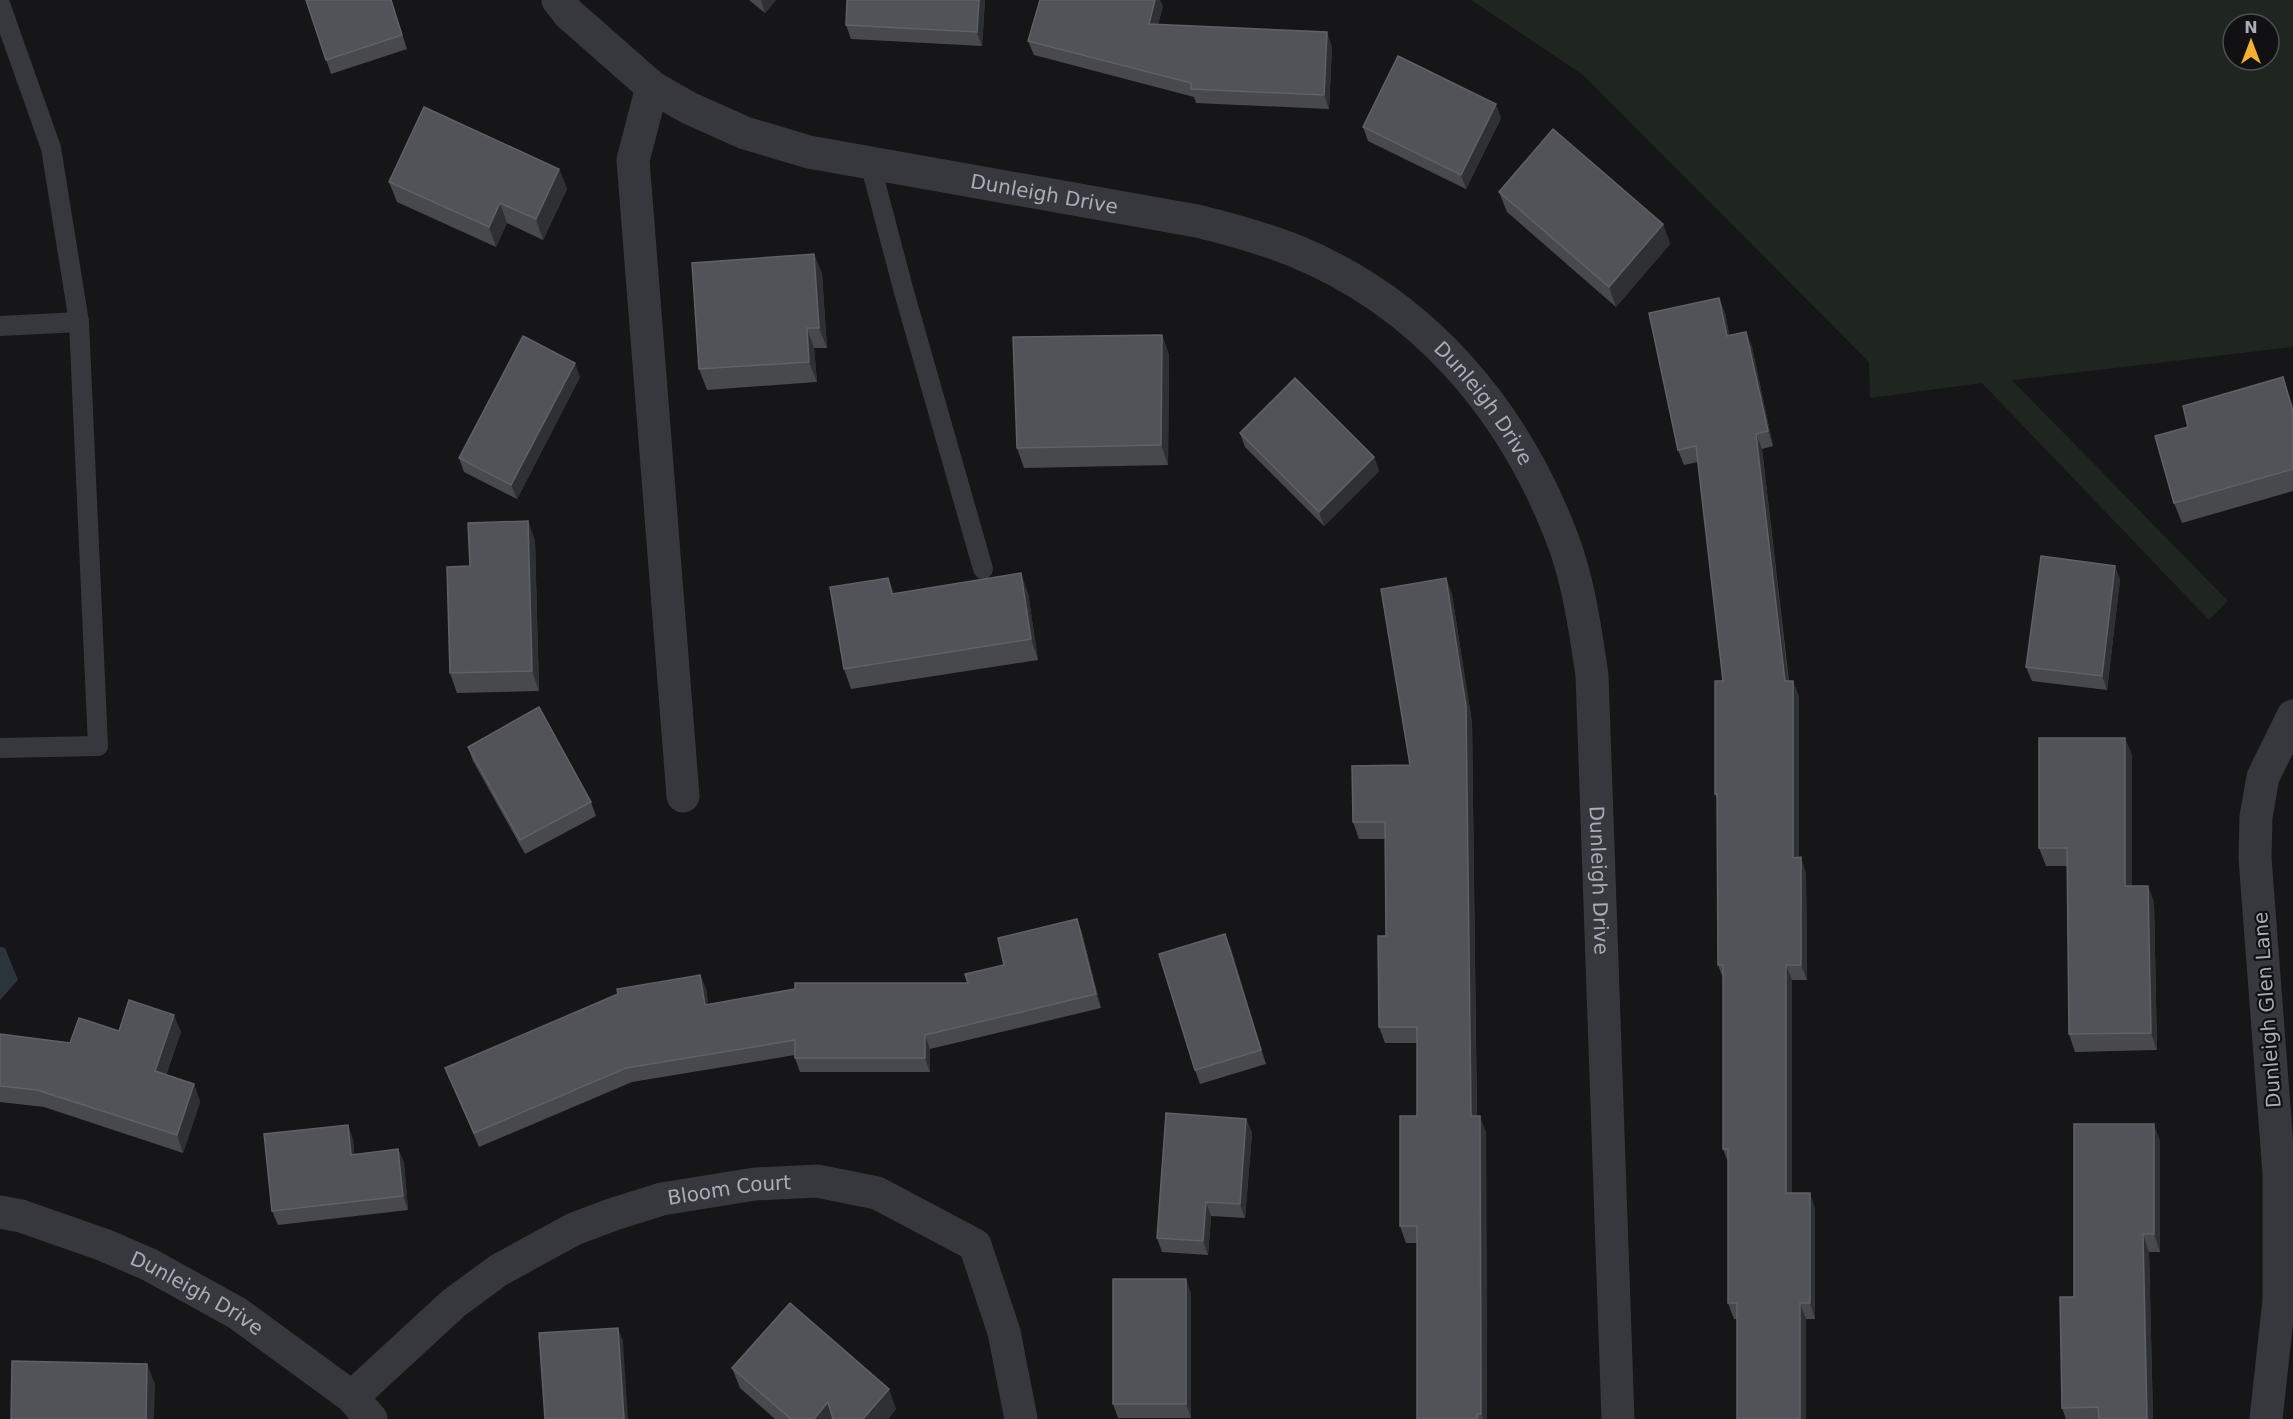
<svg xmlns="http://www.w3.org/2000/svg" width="2293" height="1419" font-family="'DejaVu Sans',sans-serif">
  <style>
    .green { fill: #1e261f; fill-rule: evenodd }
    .water { fill: #2c353c }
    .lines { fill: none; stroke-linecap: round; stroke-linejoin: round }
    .service { stroke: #37383d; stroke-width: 20 }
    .minor { stroke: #37383d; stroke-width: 33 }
    .wall { fill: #47494d }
    .shaded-wall { fill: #2f3033 }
    .building { fill: #525359; stroke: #5f6168; stroke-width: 1.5 }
    .labels { text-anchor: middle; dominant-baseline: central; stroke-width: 4.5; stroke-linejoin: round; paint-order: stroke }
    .street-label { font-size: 20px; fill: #a8adb8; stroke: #111113 }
  </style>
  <rect width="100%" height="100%" fill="#161618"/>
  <path class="green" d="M 1471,0 L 2293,0 L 2293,347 L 2012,380 L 2228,601 L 2209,620 L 1982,383 L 1870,398 L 1869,362 L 1583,75 ZM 2233,24 L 2269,24 L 2269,60 L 2233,60 Z"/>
  <path class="water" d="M 0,947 L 5,948 L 18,980 L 0,1000 Z"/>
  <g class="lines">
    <g class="service">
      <path d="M 0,4 L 51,148 L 79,322 L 98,746 L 0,748"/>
      <path d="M 870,163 L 904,292 L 983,569"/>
      <path d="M 0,326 L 79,322"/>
    </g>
    <g class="minor">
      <path id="s1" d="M 558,0 L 569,14 L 652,87 L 689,108 L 745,133 L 809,152 L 1197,221 C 1230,229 1262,238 1293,250 C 1422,302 1513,409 1562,538 C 1579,582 1585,629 1592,675 L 1618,1419"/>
      <path d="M 652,87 L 633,160 L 683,796"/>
      <path id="s2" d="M 0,1212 L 21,1216 L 104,1245 L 150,1265 L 237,1313 L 352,1397 L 371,1419"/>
      <path id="s3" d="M 352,1397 L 454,1303 L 499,1270 L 574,1229 L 614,1214 L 662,1199 L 755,1184 L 817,1181 L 877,1193 L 975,1245 L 1004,1332 L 1021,1419"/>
      <path d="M 2266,1419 L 2279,1300 L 2279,1173 L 2255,858 L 2256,817 L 2263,777 L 2293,716"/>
    </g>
  </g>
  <g class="wall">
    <path d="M 306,0 L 391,0 L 407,49 L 331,74 Z"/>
    <path d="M 749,0 L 776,0 L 765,13 Z"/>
    <path d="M 847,0 L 985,0 L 982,46 L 851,39 L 846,25 Z"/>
    <path d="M 1163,6 L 1158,24 L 1332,46 L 1329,109 L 1196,103 L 1194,97 L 1034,55 L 1028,41 Z"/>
    <path d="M 1501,118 L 1466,189 L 1368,141 L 1363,127 Z"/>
    <path d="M 559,169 L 567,189 L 543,240 L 507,223 L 496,247 L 397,202 L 389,182 Z"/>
    <path d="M 1499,192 L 1663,224 L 1670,244 L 1616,307 L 1507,212 Z"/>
    <path d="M 814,254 L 822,274 L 827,348 L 814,348 L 817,382 L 707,390 L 699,369 Z"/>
    <path d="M 1719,298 L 1725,313 L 1729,335 L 1746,332 L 1752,347 L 1773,446 L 1762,449 L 1789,681 L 1793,681 L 1799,697 L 1799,858 L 1806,873 L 1807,980 L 1792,980 L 1792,1193 L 1815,1208 L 1815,1319 L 1806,1319 L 1806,1419 L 1737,1319 L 1734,1319 L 1728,1303 L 1728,1162 L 1723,1149 L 1723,978 L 1718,965 L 1718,800 L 1715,794 L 1723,681 L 1698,462 L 1684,465 L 1678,450 Z"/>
    <path d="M 1162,335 L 1169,355 L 1168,465 L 1024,468 L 1017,448 Z"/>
    <path d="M 580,377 L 517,499 L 464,472 L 459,458 Z"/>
    <path d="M 2283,377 L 2293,407 L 2293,491 L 2182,523 L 2174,503 L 2188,427 Z"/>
    <path d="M 1240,433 L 1374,457 L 1379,471 L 1324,526 L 1245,447 Z"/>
    <path d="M 528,521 L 535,541 L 539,691 L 457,693 L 450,673 L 470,566 Z"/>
    <path d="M 2115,566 L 2120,580 L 2107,690 L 2032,681 L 2026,667 Z"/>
    <path d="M 1446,578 L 1452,595 L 1472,723 L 1477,1116 L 1486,1132 L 1487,1419 L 1417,1419 L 1417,1243 L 1406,1243 L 1400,1226 L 1417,1116 L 1417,1043 L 1385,1043 L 1379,1027 L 1386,936 L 1385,839 L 1359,839 L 1353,822 L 1410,765 Z"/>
    <path d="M 1028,593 L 1038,660 L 851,689 L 844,669 L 894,594 Z"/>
    <path d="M 468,747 L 591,802 L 596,816 L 525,854 L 473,761 Z"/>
    <path d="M 2132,755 L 2132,886 L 2148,886 L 2154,903 L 2157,1050 L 2075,1052 L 2069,1034 L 2067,866 L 2046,866 L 2039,848 Z"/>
    <path d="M 1077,919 L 1082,933 L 1101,1008 L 930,1049 L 930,1072 L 800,1072 L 795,1058 L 795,1055 L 632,1082 L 479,1147 L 445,1068 L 700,975 L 706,989 L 708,1004 L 968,983 L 1004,965 Z"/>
    <path d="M 1225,934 L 1266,1064 L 1200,1084 L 1195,1070 Z"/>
    <path d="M 119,1031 L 181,1032 L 166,1075 L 194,1084 L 200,1102 L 183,1153 L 44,1107 L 0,1102 L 0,1034 L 70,1043 Z"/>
    <path d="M 1246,1119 L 1252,1133 L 1245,1218 L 1211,1216 L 1208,1255 L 1162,1252 L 1157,1238 Z"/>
    <path d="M 353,1139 L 354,1154 L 398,1149 L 404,1163 L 408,1210 L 278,1225 L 272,1211 Z"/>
    <path d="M 2160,1141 L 2160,1252 L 2149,1252 L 2153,1419 L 2066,1419 L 2062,1408 L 2074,1297 Z"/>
    <path d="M 1191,1293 L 1191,1418 L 1118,1418 L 1113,1404 Z"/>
    <path d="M 732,1368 L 896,1409 L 888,1419 L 775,1419 L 740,1388 Z"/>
  </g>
  <g class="shaded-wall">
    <path d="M 761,0 L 776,0 L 765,13 Z"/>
    <path d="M 979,0 L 985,0 L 982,46 L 977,32 Z"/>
    <path d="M 1155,0 L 1160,0 L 1163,6 L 1154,38 L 1149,24 Z"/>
    <path d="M 1327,32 L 1332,46 L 1329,109 L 1324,95 Z"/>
    <path d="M 1496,104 L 1501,118 L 1466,189 L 1461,175 Z"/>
    <path d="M 559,169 L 567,189 L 543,240 L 536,219 Z"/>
    <path d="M 500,203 L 507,223 L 496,247 L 489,227 Z"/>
    <path d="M 1663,224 L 1670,244 L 1616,307 L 1609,287 Z"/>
    <path d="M 814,254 L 822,274 L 827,348 L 819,328 Z"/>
    <path d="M 1719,298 L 1725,313 L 1733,351 L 1727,336 Z"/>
    <path d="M 807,328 L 814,348 L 817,382 L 809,362 Z"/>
    <path d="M 1746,332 L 1752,347 L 1773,446 L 1768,431 Z"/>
    <path d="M 1162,335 L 1169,355 L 1168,465 L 1161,445 Z"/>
    <path d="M 575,363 L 580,377 L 517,499 L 511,485 Z"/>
    <path d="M 2283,377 L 2293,407 L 2293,412 Z"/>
    <path d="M 1756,434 L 1762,449 L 1790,697 L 1785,681 Z"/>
    <path d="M 1374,457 L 1379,471 L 1324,526 L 1319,512 Z"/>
    <path d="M 528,521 L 535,541 L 539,691 L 532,671 Z"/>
    <path d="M 2115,566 L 2120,580 L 2107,690 L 2102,676 Z"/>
    <path d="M 1021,573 L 1028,593 L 1038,660 L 1031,639 Z"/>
    <path d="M 888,578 L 896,598 L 892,594 Z"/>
    <path d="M 1446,578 L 1452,595 L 1472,723 L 1477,1132 L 1471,1116 Z"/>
    <path d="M 1793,681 L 1799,697 L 1799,873 L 1793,858 Z"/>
    <path d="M 2125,738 L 2132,755 L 2132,904 L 2125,886 Z"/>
    <path d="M 1801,857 L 1806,873 L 1807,980 L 1801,965 Z"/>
    <path d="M 2148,886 L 2154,903 L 2157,1050 L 2151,1033 Z"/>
    <path d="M 1077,919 L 1082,933 L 1101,1008 L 1096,994 Z"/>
    <path d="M 1225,934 L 1231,948 L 1266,1064 L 1261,1050 Z"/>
    <path d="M 1786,965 L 1792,980 L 1792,1208 L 1786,1193 Z"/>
    <path d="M 700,975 L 706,989 L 710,1019 L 705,1005 Z"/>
    <path d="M 174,1015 L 181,1032 L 161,1088 L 155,1071 Z"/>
    <path d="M 925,1035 L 930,1049 L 930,1072 L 925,1058 Z"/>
    <path d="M 194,1084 L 200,1102 L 183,1153 L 177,1135 Z"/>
    <path d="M 1480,1116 L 1486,1132 L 1487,1419 L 1483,1419 L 1481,1414 Z"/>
    <path d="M 1246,1119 L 1252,1133 L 1245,1218 L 1240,1204 Z"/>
    <path d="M 2154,1124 L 2160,1141 L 2160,1252 L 2154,1234 Z"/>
    <path d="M 348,1125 L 353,1139 L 356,1169 L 351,1155 Z"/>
    <path d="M 398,1149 L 404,1163 L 408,1210 L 403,1196 Z"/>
    <path d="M 1810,1193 L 1815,1208 L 1815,1319 L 1810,1303 Z"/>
    <path d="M 1206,1202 L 1211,1216 L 1208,1255 L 1203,1241 Z"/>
    <path d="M 2143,1234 L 2149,1252 L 2153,1419 L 2147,1419 Z"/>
    <path d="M 1186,1279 L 1191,1293 L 1191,1418 L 1186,1404 Z"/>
    <path d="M 1800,1303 L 1806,1319 L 1806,1419 L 1800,1419 Z"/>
    <path d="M 618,1328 L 623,1341 L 628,1419 L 624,1419 Z"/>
    <path d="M 147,1364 L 155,1384 L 154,1419 L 146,1419 Z"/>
    <path d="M 889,1389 L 896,1409 L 888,1419 L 863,1419 Z"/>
    <path d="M 828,1402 L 835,1419 L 814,1419 Z"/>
  </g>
  <g class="building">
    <path d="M 306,0 L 391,0 L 402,35 L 326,60 Z"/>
    <path d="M 847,0 L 979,0 L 977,32 L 846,25 Z"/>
    <path d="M 1040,0 L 1155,0 L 1149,24 L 1327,32 L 1324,95 L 1191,89 L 1191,83 L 1028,41 Z"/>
    <path d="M 1398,56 L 1496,104 L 1461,175 L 1363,127 Z"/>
    <path d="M 424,107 L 559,169 L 536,219 L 500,203 L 489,227 L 389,182 Z"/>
    <path d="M 1553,129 L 1663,224 L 1609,287 L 1499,192 Z"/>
    <path d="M 814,254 L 819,328 L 807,328 L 809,362 L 699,369 L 692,263 Z"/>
    <path d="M 1719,298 L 1727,336 L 1746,332 L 1768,431 L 1756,434 L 1785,681 L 1793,681 L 1793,858 L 1801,857 L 1801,965 L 1786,965 L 1786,1193 L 1810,1193 L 1810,1303 L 1800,1303 L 1800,1419 L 1737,1419 L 1737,1303 L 1728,1303 L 1728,1149 L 1723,1149 L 1723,965 L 1718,965 L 1717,794 L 1715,794 L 1715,681 L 1723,681 L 1696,446 L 1678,450 L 1649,313 Z"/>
    <path d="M 1162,335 L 1161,445 L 1017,448 L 1013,337 Z"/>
    <path d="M 523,336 L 575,363 L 511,485 L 459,458 Z"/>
    <path d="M 2283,377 L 2293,412 L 2293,469 L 2174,503 L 2155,436 L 2188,427 L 2183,406 Z"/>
    <path d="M 1295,378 L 1374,457 L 1319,512 L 1240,433 Z"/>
    <path d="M 528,521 L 532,671 L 450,673 L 447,567 L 470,566 L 468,523 Z"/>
    <path d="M 2041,556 L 2115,566 L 2102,676 L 2026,667 Z"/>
    <path d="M 1021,573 L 1031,639 L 844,669 L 830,587 L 888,578 L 892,594 Z"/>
    <path d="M 1446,578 L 1466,706 L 1471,1116 L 1480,1116 L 1481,1414 L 1477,1414 L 1477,1419 L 1417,1419 L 1417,1226 L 1400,1226 L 1400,1116 L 1417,1116 L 1417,1027 L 1379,1027 L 1378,936 L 1386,936 L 1385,822 L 1353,822 L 1352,766 L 1410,765 L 1381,589 Z"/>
    <path d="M 539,707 L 591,802 L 520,840 L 468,747 Z"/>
    <path d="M 2039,738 L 2125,738 L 2125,886 L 2148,886 L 2151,1033 L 2069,1034 L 2067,848 L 2039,848 Z"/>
    <path d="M 1077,919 L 1096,994 L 925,1035 L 925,1058 L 795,1058 L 795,1040 L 626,1068 L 474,1133 L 445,1068 L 618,994 L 617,989 L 700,975 L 705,1005 L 795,989 L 795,983 L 968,983 L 965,974 L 1004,965 L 998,938 Z"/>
    <path d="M 1225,934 L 1261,1050 L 1195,1070 L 1159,954 Z"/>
    <path d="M 129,1000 L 174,1015 L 155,1071 L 194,1084 L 177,1135 L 37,1090 L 0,1086 L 0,1034 L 70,1043 L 79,1018 L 119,1031 Z"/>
    <path d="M 1166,1113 L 1246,1119 L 1240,1204 L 1206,1202 L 1203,1241 L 1157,1238 Z"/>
    <path d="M 2074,1124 L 2154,1124 L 2154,1234 L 2143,1234 L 2147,1419 L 2099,1419 L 2098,1407 L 2062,1408 L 2060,1297 L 2074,1297 Z"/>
    <path d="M 348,1125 L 351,1155 L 398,1149 L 403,1196 L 272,1211 L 264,1134 Z"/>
    <rect x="1113" y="1279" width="73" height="125"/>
    <path d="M 790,1303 L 889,1389 L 863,1419 L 833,1419 L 828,1402 L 814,1419 L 791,1419 L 732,1368 Z"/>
    <path d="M 618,1328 L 624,1419 L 545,1419 L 539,1333 Z"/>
    <path d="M 12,1361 L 147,1364 L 146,1419 L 11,1419 Z"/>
  </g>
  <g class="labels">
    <g class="street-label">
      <text stroke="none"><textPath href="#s1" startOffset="538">Dunleigh Drive</textPath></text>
      <text stroke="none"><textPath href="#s1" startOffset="1042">Dunleigh Drive</textPath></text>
      <text stroke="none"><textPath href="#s1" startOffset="1545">Dunleigh Drive</textPath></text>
      <text transform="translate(2267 1010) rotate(-94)">Dunleigh Glen Lane</text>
      <text stroke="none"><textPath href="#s3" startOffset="441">Bloom Court</textPath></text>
      <text stroke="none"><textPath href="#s2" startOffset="214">Dunleigh Drive</textPath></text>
    </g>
  </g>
  <g transform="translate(2251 42)"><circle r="28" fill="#111113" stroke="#4d4f55" stroke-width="1.5"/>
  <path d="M0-4.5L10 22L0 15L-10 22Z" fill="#f2b134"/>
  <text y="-9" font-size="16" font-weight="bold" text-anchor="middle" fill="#a8adb8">N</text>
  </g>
</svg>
